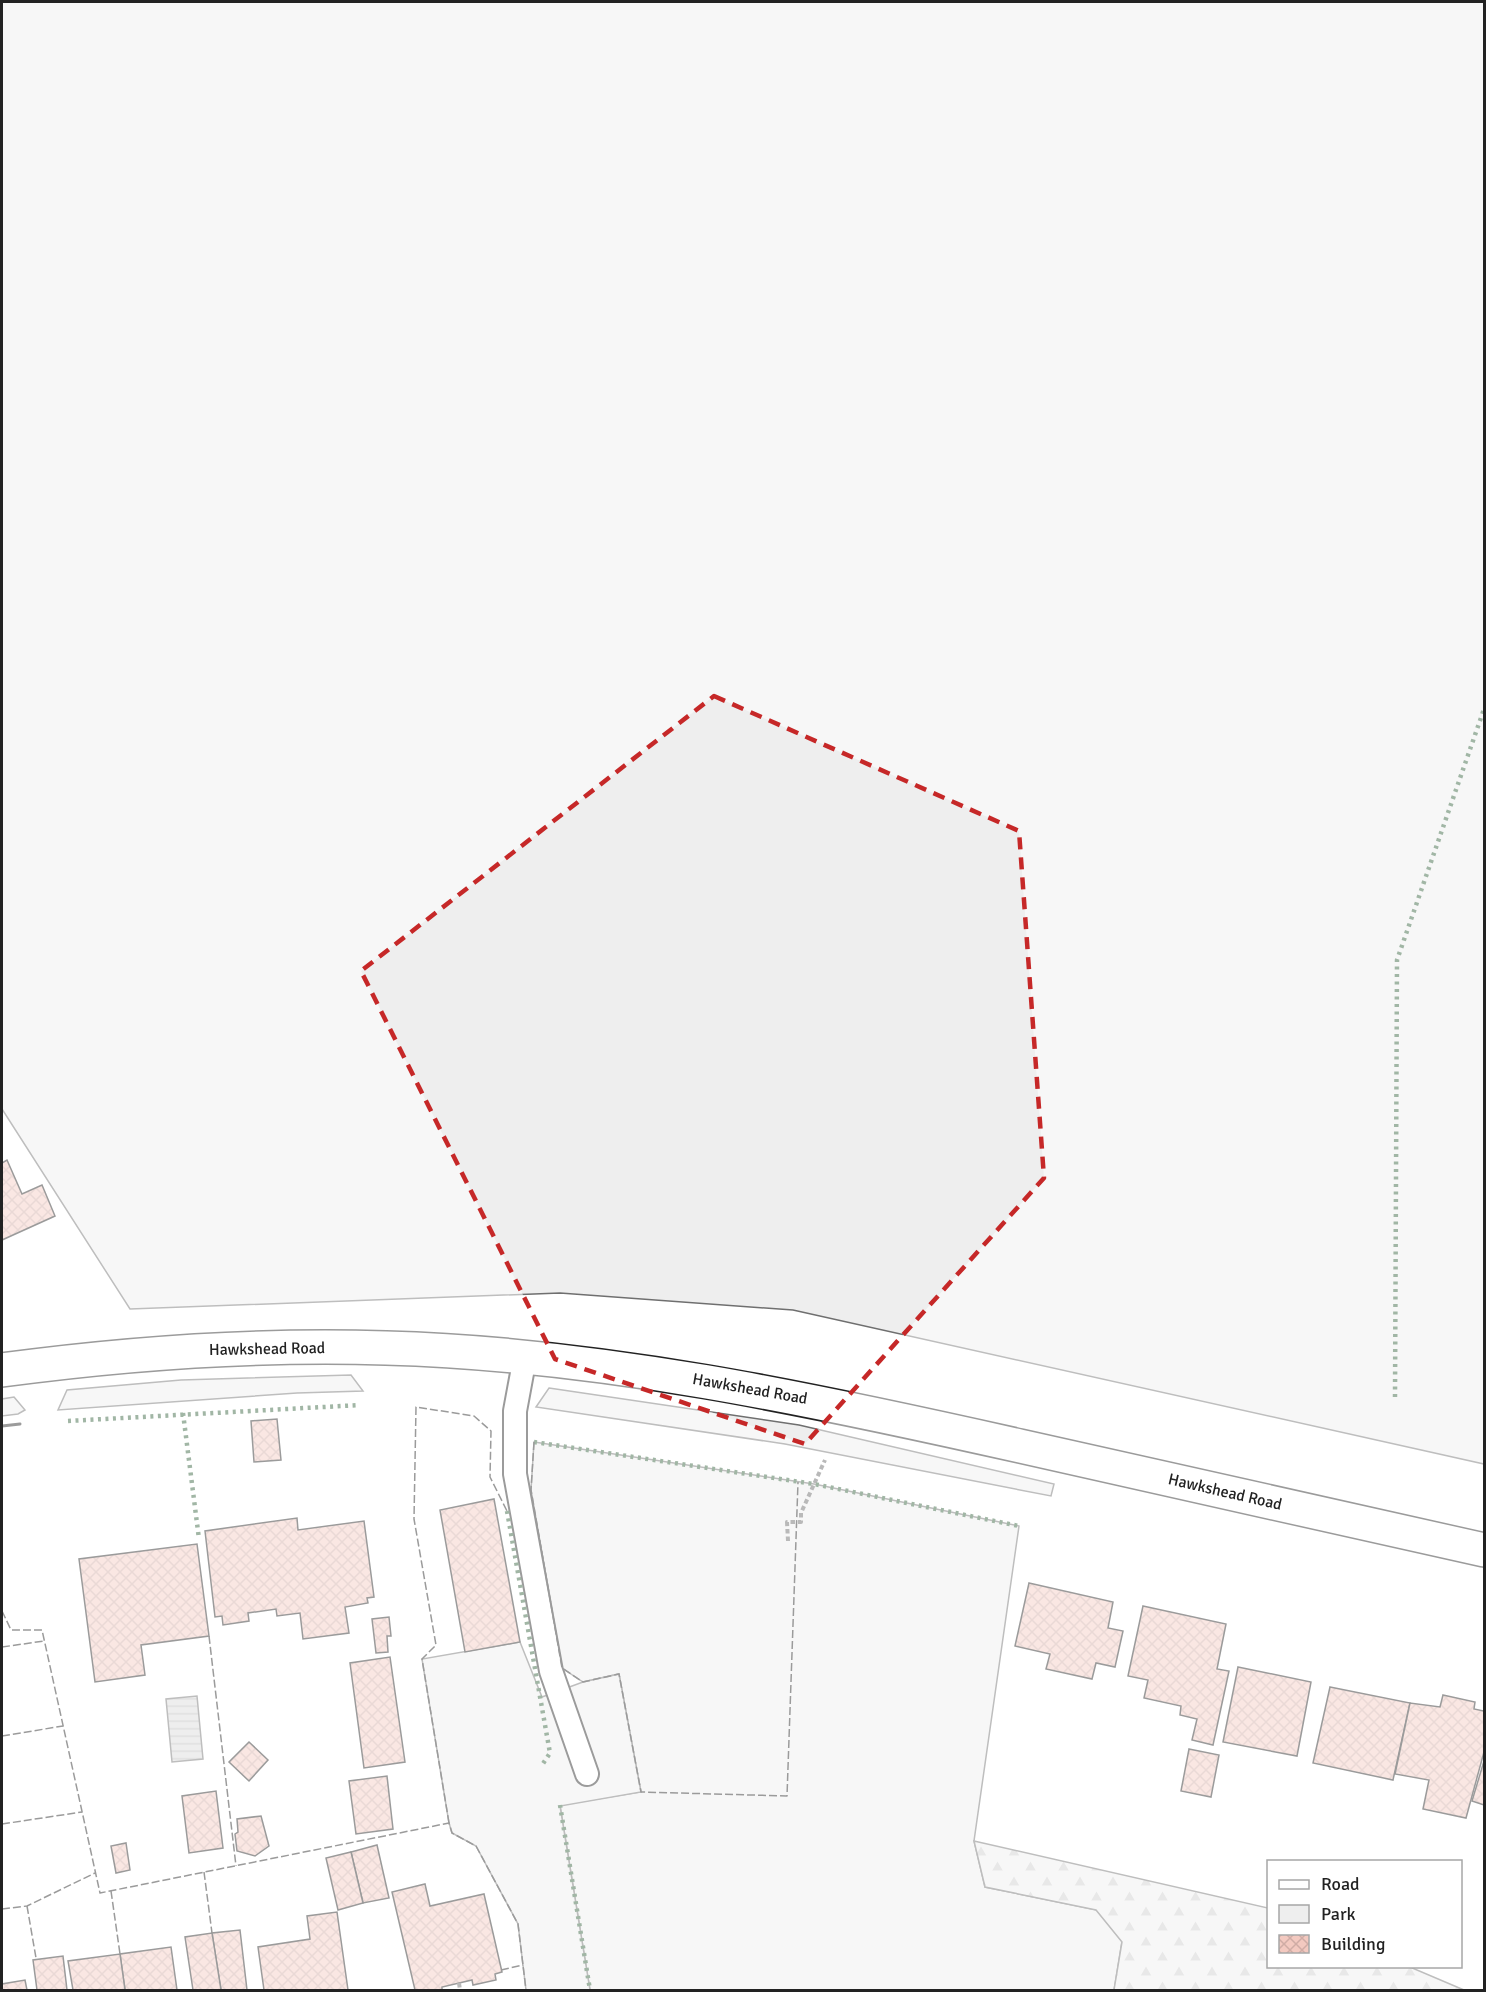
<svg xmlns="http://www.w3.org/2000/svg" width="1486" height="1992" font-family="Signika,sans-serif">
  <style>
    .green { fill: #eee; stroke: #6f6f6f; stroke-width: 1.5 }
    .forest { fill: url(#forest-firs); stroke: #6f6f6f; stroke-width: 1.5 }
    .parking { fill: #ededed; stroke: #6f6f6f; stroke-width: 1.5 }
    .water { fill: url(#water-rules); stroke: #6f6f6f; stroke-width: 1.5 }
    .building { fill: url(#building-cross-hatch); stroke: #222; stroke-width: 1.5 }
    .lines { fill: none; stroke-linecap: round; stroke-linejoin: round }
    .service-casing { stroke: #222; stroke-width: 26 }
    .tertiary-casing { stroke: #222; stroke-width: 36 }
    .path { stroke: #646464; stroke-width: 4; stroke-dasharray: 4.5 3; stroke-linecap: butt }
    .service { stroke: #fff; stroke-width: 22 }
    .tertiary { stroke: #fff; stroke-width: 33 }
    .hedge { stroke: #2f5e38; stroke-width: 4.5; stroke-dasharray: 3 4.5; stroke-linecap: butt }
    .fence { stroke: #222; stroke-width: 1.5; stroke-dasharray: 8 3; stroke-linecap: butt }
    .wall { stroke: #222; stroke-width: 3 }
    .marked { fill: none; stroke: #c62828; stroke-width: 4.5; stroke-dasharray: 12 8; stroke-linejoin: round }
    .labels { text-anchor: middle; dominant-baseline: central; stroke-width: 4.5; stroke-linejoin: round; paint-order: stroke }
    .street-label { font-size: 16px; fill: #222; stroke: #fff }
  </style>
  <defs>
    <pattern id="forest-firs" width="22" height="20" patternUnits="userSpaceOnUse" patternTransform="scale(1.5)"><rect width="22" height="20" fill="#eee"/><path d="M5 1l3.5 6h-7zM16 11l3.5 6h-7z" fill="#ccc"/></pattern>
    <pattern id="water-rules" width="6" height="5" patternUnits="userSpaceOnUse" patternTransform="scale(1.5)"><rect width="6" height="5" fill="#d9d9d9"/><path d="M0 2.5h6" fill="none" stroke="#bababa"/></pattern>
    <pattern id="building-cross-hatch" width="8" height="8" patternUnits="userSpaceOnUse" patternTransform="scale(1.5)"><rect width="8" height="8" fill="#f3c9c0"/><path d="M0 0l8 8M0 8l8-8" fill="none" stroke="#d0aca5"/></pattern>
  </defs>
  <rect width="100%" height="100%" fill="#fff"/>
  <g class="green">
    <path d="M 2,2 L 1484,2 L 1484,1464 L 793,1310 L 560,1293 L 130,1309 L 2,1109 Z"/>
    <path d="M 351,1375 L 363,1391 L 297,1393 L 58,1410 L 67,1390 L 181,1380 Z"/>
    <path d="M 549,1388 L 799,1425 L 1054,1484 L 1051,1496 L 785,1444 L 536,1407 Z"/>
    <path d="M 14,1397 L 25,1410 L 18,1414 L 2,1416 L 2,1399 Z"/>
    <path d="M 534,1442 L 814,1484 L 1019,1526 L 974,1841 L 985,1887 L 1097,1910 L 1122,1941 L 1114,1990 L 590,1990 L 560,1805 L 641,1792 L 619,1674 L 583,1682 L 562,1668 L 531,1490 Z"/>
  </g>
  <path class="forest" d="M 974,1841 L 1268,1908 L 1268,1966 L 1410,1967 L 1464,1990 L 1114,1990 L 1122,1942 L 1096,1910 L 985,1887 Z"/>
  <path class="parking" d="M 520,1642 L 542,1697 L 583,1682 L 619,1674 L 641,1792 L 560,1806 L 590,1990 L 526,1990 L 518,1924 L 476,1846 L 452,1833 L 449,1823 L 422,1659 Z"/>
  <path class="water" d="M 197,1696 L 203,1759 L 172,1762 L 166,1699 Z"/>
  <g class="building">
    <path d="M 7,1160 L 22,1194 L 42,1185 L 55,1216 L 2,1240 L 2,1163 Z"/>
    <path d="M 277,1419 L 281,1460 L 254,1462 L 251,1421 Z"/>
    <path d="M 494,1499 L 520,1642 L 465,1652 L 440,1510 Z"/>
    <path d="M 297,1518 L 298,1530 L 364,1521 L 374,1597 L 367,1598 L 368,1603 L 345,1607 L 349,1633 L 303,1639 L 300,1613 L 277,1616 L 276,1609 L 248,1613 L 249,1621 L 223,1625 L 222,1616 L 215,1617 L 205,1531 Z"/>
    <path d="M 197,1544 L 209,1636 L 141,1645 L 145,1675 L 95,1682 L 79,1559 Z"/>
    <path d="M 1029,1583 L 1113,1602 L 1108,1628 L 1123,1631 L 1115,1667 L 1096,1663 L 1092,1679 L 1046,1669 L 1050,1654 L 1015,1646 Z"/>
    <path d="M 1143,1606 L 1226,1624 L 1217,1669 L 1229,1671 L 1213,1745 L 1192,1740 L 1197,1719 L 1180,1715 L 1181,1706 L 1144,1698 L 1148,1680 L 1128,1676 Z"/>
    <path d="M 389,1617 L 391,1636 L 387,1636 L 388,1652 L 376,1653 L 372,1619 Z"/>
    <path d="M 390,1657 L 405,1762 L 364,1768 L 350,1663 Z"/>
    <path d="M 1238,1667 L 1311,1682 L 1297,1756 L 1223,1742 Z"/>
    <path d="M 1330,1687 L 1410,1703 L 1393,1780 L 1313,1763 Z"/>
    <path d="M 1443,1695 L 1475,1702 L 1474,1709 L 1484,1711 L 1484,1752 L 1466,1818 L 1423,1809 L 1429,1780 L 1395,1774 L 1410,1703 L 1440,1707 Z"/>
    <path d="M 249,1742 L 268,1760 L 249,1781 L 229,1762 Z"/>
    <path d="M 1189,1749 L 1219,1755 L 1211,1797 L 1181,1791 Z"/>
    <path d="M 1484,1761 L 1484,1805 L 1472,1801 Z"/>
    <path d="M 387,1776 L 393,1829 L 356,1834 L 349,1781 Z"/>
    <path d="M 216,1791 L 223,1848 L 189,1853 L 182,1796 Z"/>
    <path d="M 261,1816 L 269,1846 L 255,1856 L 237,1851 L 235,1834 L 238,1832 L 237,1819 Z"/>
    <path d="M 126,1843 L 130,1870 L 116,1873 L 111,1846 Z"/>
    <path d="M 377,1845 L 389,1898 L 363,1903 L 351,1852 Z"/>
    <path d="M 351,1852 L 363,1903 L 338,1910 L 326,1858 Z"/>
    <path d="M 425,1884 L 430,1906 L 484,1894 L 502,1972 L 495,1974 L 496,1980 L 473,1985 L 472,1980 L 442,1987 L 442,1990 L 415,1990 L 392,1892 Z"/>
    <path d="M 337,1912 L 348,1990 L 264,1990 L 258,1947 L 310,1939 L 307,1916 Z"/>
    <path d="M 240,1930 L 247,1990 L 221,1990 L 212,1933 Z"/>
    <path d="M 212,1933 L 221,1990 L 193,1990 L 185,1937 Z"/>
    <path d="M 171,1947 L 177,1990 L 125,1990 L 120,1954 Z"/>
    <path d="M 120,1954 L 125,1990 L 73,1990 L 68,1961 Z"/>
    <path d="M 63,1956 L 67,1990 L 37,1990 L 33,1960 Z"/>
    <path d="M 25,1980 L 27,1990 L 2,1990 L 2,1984 Z"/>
  </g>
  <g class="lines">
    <defs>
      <path id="service" d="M 525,1357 L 515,1411 L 515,1474 L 551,1671 L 587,1774"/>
      <path id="tertiary" d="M 2,1370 C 129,1353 258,1344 386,1348 C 601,1354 811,1399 1020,1446 C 1175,1481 1330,1515 1484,1550"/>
    </defs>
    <use href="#service" class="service-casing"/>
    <use href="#tertiary" class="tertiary-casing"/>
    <g class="path">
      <path d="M 788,1541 L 787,1522 L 801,1522 L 801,1513 L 825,1460"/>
      <path d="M 459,1983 L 460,1990"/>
    </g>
    <use href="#service" class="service"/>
    <use href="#tertiary" class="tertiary"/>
    <g class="hedge">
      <path d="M 1395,1397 L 1397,960 L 1484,709"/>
      <path d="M 183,1413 L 199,1539"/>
      <path d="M 68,1421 L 360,1405"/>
      <path d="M 534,1442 L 814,1484 L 1019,1526"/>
      <path d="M 507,1511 L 550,1753 L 542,1765"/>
      <path d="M 560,1805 L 590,1990"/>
    </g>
    <g class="fence">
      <path d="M 534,1442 L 531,1490 L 562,1668 L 583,1682 L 619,1674 L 641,1792 L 787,1796 L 798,1482"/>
      <path d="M 2,1611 L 11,1630 L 42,1630 L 100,1893 L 449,1823 L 452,1833 L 476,1846 L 518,1924 L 526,1990"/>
      <path d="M 209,1636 L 236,1866"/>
      <path d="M 2,1647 L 44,1641"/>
      <path d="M 2,1736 L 63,1726"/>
      <path d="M 449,1823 L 422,1659 L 436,1645 L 414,1519 L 416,1407 L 474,1416 L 491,1431 L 490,1477 L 507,1511"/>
      <path d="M 2,1824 L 82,1812"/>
      <path d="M 204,1872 L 212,1933"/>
      <path d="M 111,1891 L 120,1954"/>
      <path d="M 27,1906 L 36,1958"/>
      <path d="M 2,1909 L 27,1906 L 95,1873"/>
      <path d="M 501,1970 L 523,1965"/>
    </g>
    <path class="wall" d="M 2,1426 L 20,1424"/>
  </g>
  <path d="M0 0H1486V1992H0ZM 714,696 L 1019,831 L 1044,1178 L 805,1444 L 555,1359 L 361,971 Z" fill="#fff" fill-opacity=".55" fill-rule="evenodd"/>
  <path class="marked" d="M 714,696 L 1019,831 L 1044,1178 L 805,1444 L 555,1359 L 361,971 Z"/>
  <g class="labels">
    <g class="street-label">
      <text transform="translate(267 1349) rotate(-1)">Hawkshead Road</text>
      <text transform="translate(750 1389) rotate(10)">Hawkshead Road</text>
      <text transform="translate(1225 1492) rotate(13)">Hawkshead Road</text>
    </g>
  </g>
  <rect width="1486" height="1992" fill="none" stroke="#222222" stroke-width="6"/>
  <rect x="1267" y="1860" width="195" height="108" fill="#ffffff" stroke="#a7a7a7" stroke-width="1.5"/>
  <rect x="1279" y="1880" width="30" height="9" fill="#ffffff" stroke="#a7a7a7" stroke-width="1.5"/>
  <text x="1321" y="1890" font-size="18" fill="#222222">Road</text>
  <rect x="1279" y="1905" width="30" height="18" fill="#eeeeee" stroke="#a7a7a7" stroke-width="1.5"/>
  <text x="1321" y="1920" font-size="18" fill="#222222">Park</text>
  <rect x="1279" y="1935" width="30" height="18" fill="url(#building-cross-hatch)" stroke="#a7a7a7" stroke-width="1.5"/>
  <text x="1321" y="1950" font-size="18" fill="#222222">Building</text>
</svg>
